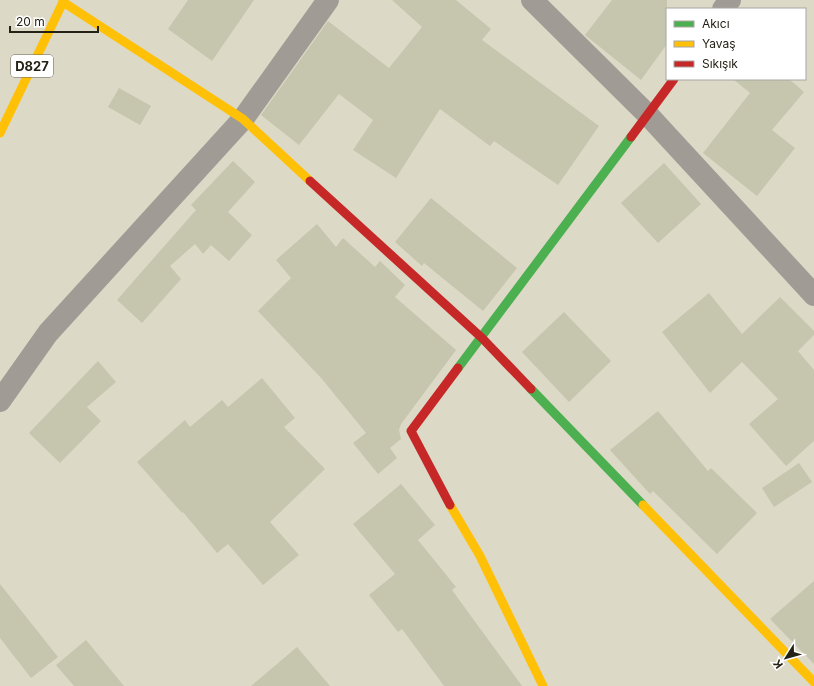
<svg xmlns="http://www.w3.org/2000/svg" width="814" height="686" font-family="Inter,sans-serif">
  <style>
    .building { fill: #c5c6ad }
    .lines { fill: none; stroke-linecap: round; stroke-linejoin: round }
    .street { stroke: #a09c95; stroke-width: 22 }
    .fast { stroke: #4caf50; stroke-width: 9 }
    .slow { stroke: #ffc107; stroke-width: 9 }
    .jam { stroke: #c62828; stroke-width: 9 }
    .labels { text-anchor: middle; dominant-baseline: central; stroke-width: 3.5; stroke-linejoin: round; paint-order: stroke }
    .shield { fill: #fff; stroke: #66645b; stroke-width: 1 }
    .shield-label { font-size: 13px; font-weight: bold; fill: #242115 }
  </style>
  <rect width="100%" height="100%" fill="#ddd9c7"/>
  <g class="building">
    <path d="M 188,0 L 254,0 L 212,61 L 168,29 Z"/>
    <path d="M 392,0 L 456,0 L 491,29 L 482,40 L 599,126 L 558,185 L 494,141 L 490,146 L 440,109 L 396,178 L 353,150 L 373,120 L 339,94 L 299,145 L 261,115 L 328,21 L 389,68 L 422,27 Z"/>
    <path d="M 612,0 L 667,0 L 667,44 L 641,80 L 585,35 Z"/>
    <path d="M 733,79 L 789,79 L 804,92 L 772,130 L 795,148 L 757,196 L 703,153 L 750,93 Z"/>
    <path d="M 119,88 L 151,106 L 140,125 L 108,107 Z"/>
    <path d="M 233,161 L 255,182 L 228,212 L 252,235 L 229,261 L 211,245 L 203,254 L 195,244 L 170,266 L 181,279 L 142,323 L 117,300 L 196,210 L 191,205 Z"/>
    <path d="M 664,163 L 701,204 L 658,243 L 621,203 Z"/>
    <path d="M 431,198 L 517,268 L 483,311 L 424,263 L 422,266 L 395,242 Z"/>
    <path d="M 317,224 L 336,247 L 343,238 L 375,267 L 380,261 L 405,285 L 395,297 L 456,350 L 401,424 L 399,430 L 401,439 L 390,448 L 397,458 L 378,474 L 353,443 L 366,433 L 322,379 L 258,311 L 291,278 L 276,260 Z"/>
    <path d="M 709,293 L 742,334 L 780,297 L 814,331 L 814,335 L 798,351 L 814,370 L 814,441 L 786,466 L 749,424 L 778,399 L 742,362 L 710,393 L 662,332 Z"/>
    <path d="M 564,312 L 611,361 L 569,402 L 522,352 Z"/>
    <path d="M 98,361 L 116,382 L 87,407 L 101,421 L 60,463 L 29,433 Z"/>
    <path d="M 262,378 L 295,418 L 284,427 L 325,469 L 270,522 L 299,555 L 263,585 L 228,544 L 217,553 L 183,512 L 182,513 L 137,462 L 185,420 L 190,427 L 222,400 L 228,407 Z"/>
    <path d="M 658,411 L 708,471 L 711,468 L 757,513 L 717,554 L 653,491 L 650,494 L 610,450 Z"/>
    <path d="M 799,463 L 812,482 L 774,507 L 762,488 Z"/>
    <path d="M 401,484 L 435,525 L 418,540 L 456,587 L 452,590 L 522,686 L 444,686 L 402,629 L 398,632 L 369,595 L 395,574 L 353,524 Z"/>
    <path d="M 814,581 L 814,664 L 770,619 Z"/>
    <path d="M 0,584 L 58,657 L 31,678 L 0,638 Z"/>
    <path d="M 86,640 L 124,686 L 74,686 L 56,665 Z"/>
    <path d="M 297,647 L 330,686 L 251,686 Z"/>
  </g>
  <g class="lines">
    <g class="street">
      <path d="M 532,0 L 648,115 L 814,295"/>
      <path d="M 723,9 L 730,0"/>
      <path d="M 0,401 L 48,333 L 243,119 L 328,0"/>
    </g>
    <g class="fast">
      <path d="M 458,368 L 631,137"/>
      <path d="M 531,389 L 643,505"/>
    </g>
    <g class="slow">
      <path d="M 63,2 L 243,119 L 310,181"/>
      <path d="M 0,133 L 64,0"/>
      <path d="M 450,505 L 480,556 L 543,686"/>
      <path d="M 643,505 L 814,682"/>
    </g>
    <g class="jam">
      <path d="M 631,137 L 674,79"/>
      <path d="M 310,181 L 482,338 L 531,389"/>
      <path d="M 450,505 L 411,431 L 458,368"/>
    </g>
  </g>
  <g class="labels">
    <rect class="shield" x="11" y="55" width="42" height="22" rx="3"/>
    <g class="shield-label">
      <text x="32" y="66">D827</text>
    </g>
  </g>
  <rect x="666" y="8" width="140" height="72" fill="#ffffff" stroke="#a7a6a1"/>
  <rect x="674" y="21" width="20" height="6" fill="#4caf50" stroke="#a7a6a1"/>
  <text x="702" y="28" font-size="12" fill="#242115">Akıcı</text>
  <rect x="674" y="41" width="20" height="6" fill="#ffc107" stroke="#a7a6a1"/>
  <text x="702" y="48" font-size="12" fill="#242115">Yavaş</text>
  <rect x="674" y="61" width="20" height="6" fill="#c62828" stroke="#a7a6a1"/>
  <text x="702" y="68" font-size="12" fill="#242115">Sıkışık</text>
  <g transform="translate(786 658) rotate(233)" stroke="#ffffff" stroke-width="3" paint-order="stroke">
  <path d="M0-3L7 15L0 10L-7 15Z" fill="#242115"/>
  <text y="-6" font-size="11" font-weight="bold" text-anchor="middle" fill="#242115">K</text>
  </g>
  <path d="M10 26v6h88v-6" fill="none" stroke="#242115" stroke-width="2"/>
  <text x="16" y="26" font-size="12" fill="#242115" stroke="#ffffff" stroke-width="3" paint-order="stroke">20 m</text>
</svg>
